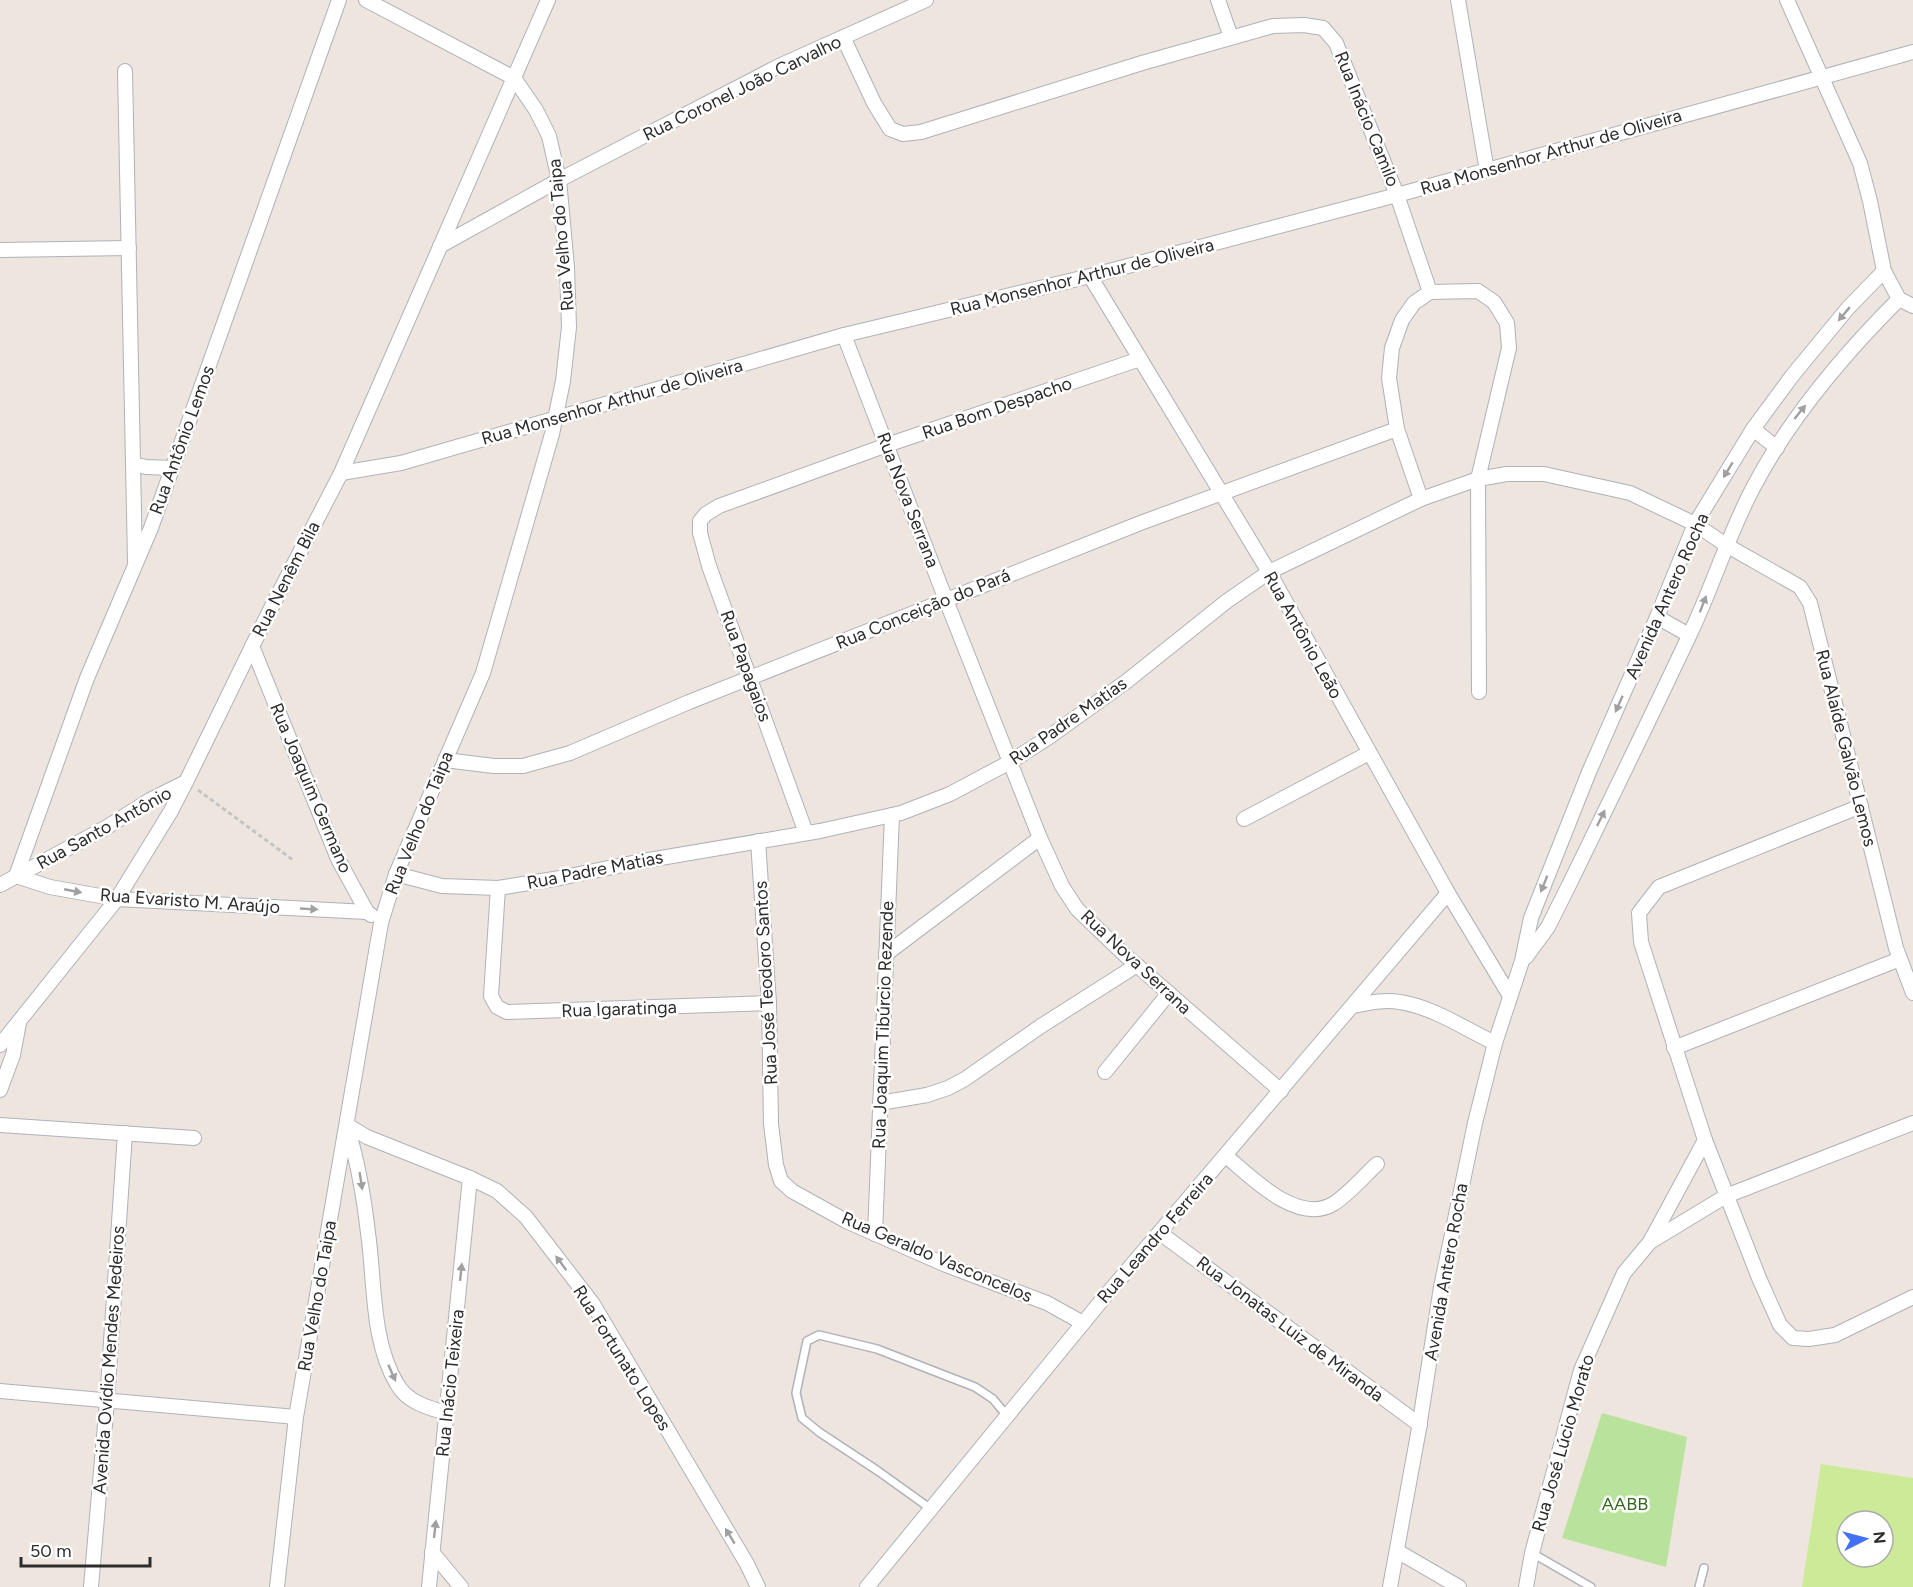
<svg xmlns="http://www.w3.org/2000/svg" width="1913" height="1587" font-family="Figtree,sans-serif">
  <style>
    .green { fill: #b9e39c }
    .pitch { fill: #cdea98; fill-rule: evenodd }
    .lines { fill: none; stroke-linecap: round; stroke-linejoin: round }
    .lane-casing { stroke: #aeb2bc; stroke-width: 10 }
    .street-casing { stroke: #aeb2bc; stroke-width: 16 }
    .path { stroke: #c4c4c4; stroke-width: 3; stroke-dasharray: 4.5 3; stroke-linecap: butt }
    .lane { stroke: #fff; stroke-width: 7 }
    .street { stroke: #fff; stroke-width: 14 }
    .oneway { fill: #a0a0a0 }
    .labels { text-anchor: middle; dominant-baseline: central; stroke-width: 5; stroke-linejoin: round; paint-order: stroke }
    .street-label { font-size: 18px; fill: #2c2c2c; stroke: #fff }
    .park-label { font-size: 18px; fill: #32691c; stroke: #fff }
  </style>
  <rect width="100%" height="100%" fill="#ede5de"/>
  <path class="green" d="M 1602,1413 L 1687,1437 L 1666,1567 L 1562,1538 Z"/>
  <path class="pitch" d="M 1821,1464 L 1913,1478 L 1913,1587 L 1802,1587 ZM 1847,1521 L 1883,1521 L 1883,1557 L 1847,1557 Z"/>
  <g class="lines">
    <defs>
      <g id="lane">
        <path d="M 931,1509 L 878,1471 L 819,1432 L 802,1418 L 796,1393 L 807,1341 L 819,1335 L 877,1349 L 975,1387 L 993,1399 L 1008,1417"/>
        <path d="M 1532,1553 L 1591,1587"/>
        <path d="M 1699,1587 L 1704,1568"/>
      </g>
      <g id="street">
        <path d="M 339,0 L 151,528 L 87,678 L 16,876 L 50,887 L 117,899 L 367,912"/>
        <path d="M 1218,0 L 1231,37"/>
        <path d="M 1458,0 L 1487,171"/>
        <path d="M 1787,0 L 1860,163 L 1870,201 L 1884,271 L 1899,299 L 1913,306"/>
        <path d="M 843,37 L 874,103 L 890,129 L 903,134 L 921,132 L 1142,63 L 1273,26 L 1304,25 L 1323,28 L 1336,43 L 1397,195 L 1430,292"/>
        <path d="M 125,71 L 135,561"/>
        <path d="M 440,246 L 559,180 L 779,66 L 926,0"/>
        <path d="M 0,250 L 129,248"/>
        <path d="M 1090,276 L 1269,572 L 1448,893 L 1510,996"/>
        <path d="M 844,335 L 946,600 L 1040,838 L 1062,886 L 1077,909 L 1125,955 L 1281,1091"/>
        <path d="M 1753,429 L 1777,448"/>
        <path d="M 133,464 L 146,467 L 172,468"/>
        <path d="M 341,473 L 401,463 L 844,335 L 1090,276 L 1397,195 L 1913,52"/>
        <path d="M 1421,499 L 1397,429 L 1389,378 L 1392,348 L 1402,320 L 1414,303 L 1430,292 L 1478,291 L 1494,302 L 1507,323 L 1509,348 L 1478,479 L 1479,692"/>
        <path d="M 1657,617 L 1689,635"/>
        <path d="M 252,646 L 338,859 L 367,912 L 371,915"/>
        <path d="M 445,760 L 494,766 L 523,766 L 570,753 L 689,702 L 1143,522 L 1397,429"/>
        <path d="M 1861,806 L 1659,887 L 1639,913 L 1641,942 L 1705,1140 L 1759,1278 L 1780,1325 L 1793,1338 L 1809,1339 L 1835,1335 L 1913,1297"/>
        <path d="M 1244,819 L 1369,753"/>
        <path d="M 806,833 L 709,566 L 700,533 L 700,521 L 706,514 L 719,506 L 887,445 L 1140,359"/>
        <path d="M 758,841 L 769,1003 L 771,1124 L 776,1165 L 781,1181 L 792,1191 L 846,1221 L 946,1265 L 1047,1303 L 1083,1323"/>
        <path d="M 396,874 L 442,886 L 498,888 L 560,878 L 637,862 L 820,831 L 901,813 L 950,794 L 1010,762 L 1049,737 L 1127,681 L 1227,601 L 1269,572 L 1421,499 L 1478,479 L 1507,474 L 1544,474 L 1630,493 L 1695,524 L 1726,545 L 1800,587 L 1810,603 L 1896,948 L 1913,993"/>
        <path d="M 0,885 L 107,827 L 150,800 L 186,782"/>
        <path d="M 498,888 L 491,996 L 497,1007 L 507,1012 L 769,1003"/>
        <path d="M 886,954 L 1040,838"/>
        <path d="M 1526,957 L 1548,927 L 1568,887 C 1609,803 1650,719 1690,634 C 1713,586 1728,535 1753,488 C 1790,417 1843,355 1899,299"/>
        <path d="M 1353,1006 C 1368,1003 1384,999 1400,1002 C 1433,1007 1465,1029 1495,1043"/>
        <path d="M 0,1045 L 117,899 L 171,811 L 186,782 L 267,616 L 341,473 L 548,0"/>
        <path d="M 1674,1048 L 1900,959"/>
        <path d="M 1105,1072 L 1169,993"/>
        <path d="M 0,1090 L 13,1055 L 19,1023"/>
        <path d="M 880,1103 L 927,1095 L 948,1088 L 965,1079 L 1041,1026 L 1137,965"/>
        <path d="M 0,1125 L 194,1138"/>
        <path d="M 347,1125 L 367,1137 L 470,1178 L 497,1191 L 526,1217 L 593,1304 L 747,1564 L 758,1587"/>
        <path d="M 348,1130 C 358,1163 364,1198 368,1233 C 375,1281 371,1341 397,1384 C 407,1402 428,1408 447,1413"/>
        <path d="M 1226,1156 C 1251,1177 1297,1225 1333,1204 C 1348,1195 1364,1176 1377,1164"/>
        <path d="M 1160,1233 L 1420,1425"/>
        <path d="M 875,1234 L 892,815"/>
        <path d="M 1651,1240 L 1705,1140"/>
        <path d="M 0,1391 L 296,1417"/>
        <path d="M 1397,1551 L 1459,1587"/>
        <path d="M 432,1552 L 461,1587"/>
        <path d="M 91,1587 L 107,1401 L 125,1133"/>
        <path d="M 277,1587 L 296,1417 L 381,923 L 396,874 L 483,673 L 552,434 L 563,381 L 569,327 L 567,267 L 559,180 L 549,136 L 536,110 L 514,78 L 366,0"/>
        <path d="M 429,1587 L 470,1178"/>
        <path d="M 867,1587 L 1102,1300 L 1448,893"/>
        <path d="M 1390,1587 L 1418,1434 L 1441,1287 L 1475,1123 L 1495,1043 L 1522,961 L 1531,918 L 1589,772 L 1657,617 L 1695,524 L 1753,429 L 1792,376 L 1848,308 L 1884,271"/>
        <path d="M 1526,1587 L 1532,1553 L 1581,1370 L 1624,1273 L 1650,1242 L 1726,1196 L 1913,1123"/>
      </g>
    </defs>
    <use href="#lane" class="lane-casing"/>
    <use href="#street" class="street-casing"/>
    <path class="path" d="M 198,790 L 293,860"/>
    <use href="#lane" class="lane"/>
    <use href="#street" class="street"/>
  </g>
  <defs><path id="oneway-solid" d="M-6-.8H1V-3.2L6.5 0L1 3.2V.8H-6Z" transform="scale(1.5)"/></defs>
  <g class="oneway">
    <use href="#oneway-solid" transform="translate(1844 314) rotate(130)"/>
    <use href="#oneway-solid" transform="translate(1800 412) rotate(-51)"/>
    <use href="#oneway-solid" transform="translate(1728 470) rotate(121)"/>
    <use href="#oneway-solid" transform="translate(1703 604) rotate(-69)"/>
    <use href="#oneway-solid" transform="translate(1619 704) rotate(114)"/>
    <use href="#oneway-solid" transform="translate(1601 818) rotate(-64)"/>
    <use href="#oneway-solid" transform="translate(1544 884) rotate(112)"/>
    <use href="#oneway-solid" transform="translate(73 891) rotate(11)"/>
    <use href="#oneway-solid" transform="translate(309 909) rotate(3)"/>
    <use href="#oneway-solid" transform="translate(361 1181) rotate(81)"/>
    <use href="#oneway-solid" transform="translate(561 1263) rotate(-127)"/>
    <use href="#oneway-solid" transform="translate(461 1272) rotate(-84)"/>
    <use href="#oneway-solid" transform="translate(392 1373) rotate(66)"/>
    <use href="#oneway-solid" transform="translate(435 1529) rotate(-84)"/>
    <use href="#oneway-solid" transform="translate(730 1536) rotate(-121)"/>
  </g>
  <g class="labels">
    <g class="street-label">
      <text transform="translate(742 88) rotate(-26)">Rua Coronel João Carvalho</text>
      <text transform="translate(1367 119) rotate(68)">Rua Inácio Camilo</text>
      <text transform="translate(1551 152) rotate(-16)">Rua Monsenhor Arthur de Oliveira</text>
      <text transform="translate(561 235) rotate(-95)">Rua Velho do Taipa</text>
      <text transform="translate(1082 277) rotate(-14)">Rua Monsenhor Arthur de Oliveira</text>
      <text transform="translate(612 402) rotate(-16)">Rua Monsenhor Arthur de Oliveira</text>
      <text transform="translate(997 408) rotate(-19)">Rua Bom Despacho</text>
      <text transform="translate(182 440) rotate(-70)">Rua Antônio Lemos</text>
      <text transform="translate(908 500) rotate(69)">Rua Nova Serrana</text>
      <text transform="translate(286 579) rotate(-63)">Rua Nenêm Bila</text>
      <text transform="translate(1667 596) rotate(-66)">Avenida Antero Rocha</text>
      <text transform="translate(923 609) rotate(-22)">Rua Conceição do Pará</text>
      <text transform="translate(1303 635) rotate(61)">Rua Antônio Leão</text>
      <text transform="translate(746 666) rotate(70)">Rua Papagaios</text>
      <text transform="translate(1068 721) rotate(-35)">Rua Padre Matias</text>
      <text transform="translate(1846 748) rotate(76)">Rua Alaíde Galvão Lemos</text>
      <text transform="translate(311 788) rotate(67)">Rua Joaquim Germano</text>
      <text transform="translate(419 823) rotate(-68)">Rua Velho do Taipa</text>
      <text transform="translate(104 828) rotate(-29)">Rua Santo Antônio</text>
      <text transform="translate(595 870) rotate(-11)">Rua Padre Matias</text>
      <text transform="translate(190 901) rotate(4)">Rua Evaristo M. Araújo</text>
      <text transform="translate(1136 962) rotate(43)">Rua Nova Serrana</text>
      <text transform="translate(766 983) rotate(-93)">Rua José Teodoro Santos</text>
      <text transform="translate(619 1009) rotate(-2)">Rua Igaratinga</text>
      <text transform="translate(883 1025) rotate(-88)">Rua Joaquim Tibúrcio Rezende</text>
      <text transform="translate(1155 1238) rotate(-49)">Rua Leandro Ferreira</text>
      <text transform="translate(937 1257) rotate(23)">Rua Geraldo Vasconcelos</text>
      <text transform="translate(1446 1272) rotate(-80)">Avenida Antero Rocha</text>
      <text transform="translate(317 1296) rotate(-80)">Rua Velho do Taipa</text>
      <text transform="translate(1290 1329) rotate(37)">Rua Jonatas Luiz de Miranda</text>
      <text transform="translate(622 1358) rotate(58)">Rua Fortunato Lopes</text>
      <text transform="translate(109 1360) rotate(-86)">Avenida Ovídio Mendes Medeiros</text>
      <text transform="translate(450 1383) rotate(-84)">Rua Inácio Teixeira</text>
      <text transform="translate(1563 1443) rotate(-74)">Rua José Lúcio Morato</text>
    </g>
    <g class="park-label">
      <text x="1625" y="1504">AABB</text>
    </g>
  </g>
  <g transform="translate(1865 1539) rotate(84)"><circle r="28" fill="#ffffff" stroke="#ababab" stroke-width="1.5"/>
  <path d="M0-4.5L10 22L0 15L-10 22Z" fill="#4171f7"/>
  <text y="-9" font-size="16" font-weight="bold" text-anchor="middle" fill="#2c2c2c">N</text>
  </g>
  <path d="M21 1557v9h129v-9" fill="none" stroke="#2c2c2c" stroke-width="3"/>
  <text x="30" y="1557" font-size="18" fill="#2c2c2c" stroke="#ffffff" stroke-width="4.5" paint-order="stroke">50 m</text>
</svg>
